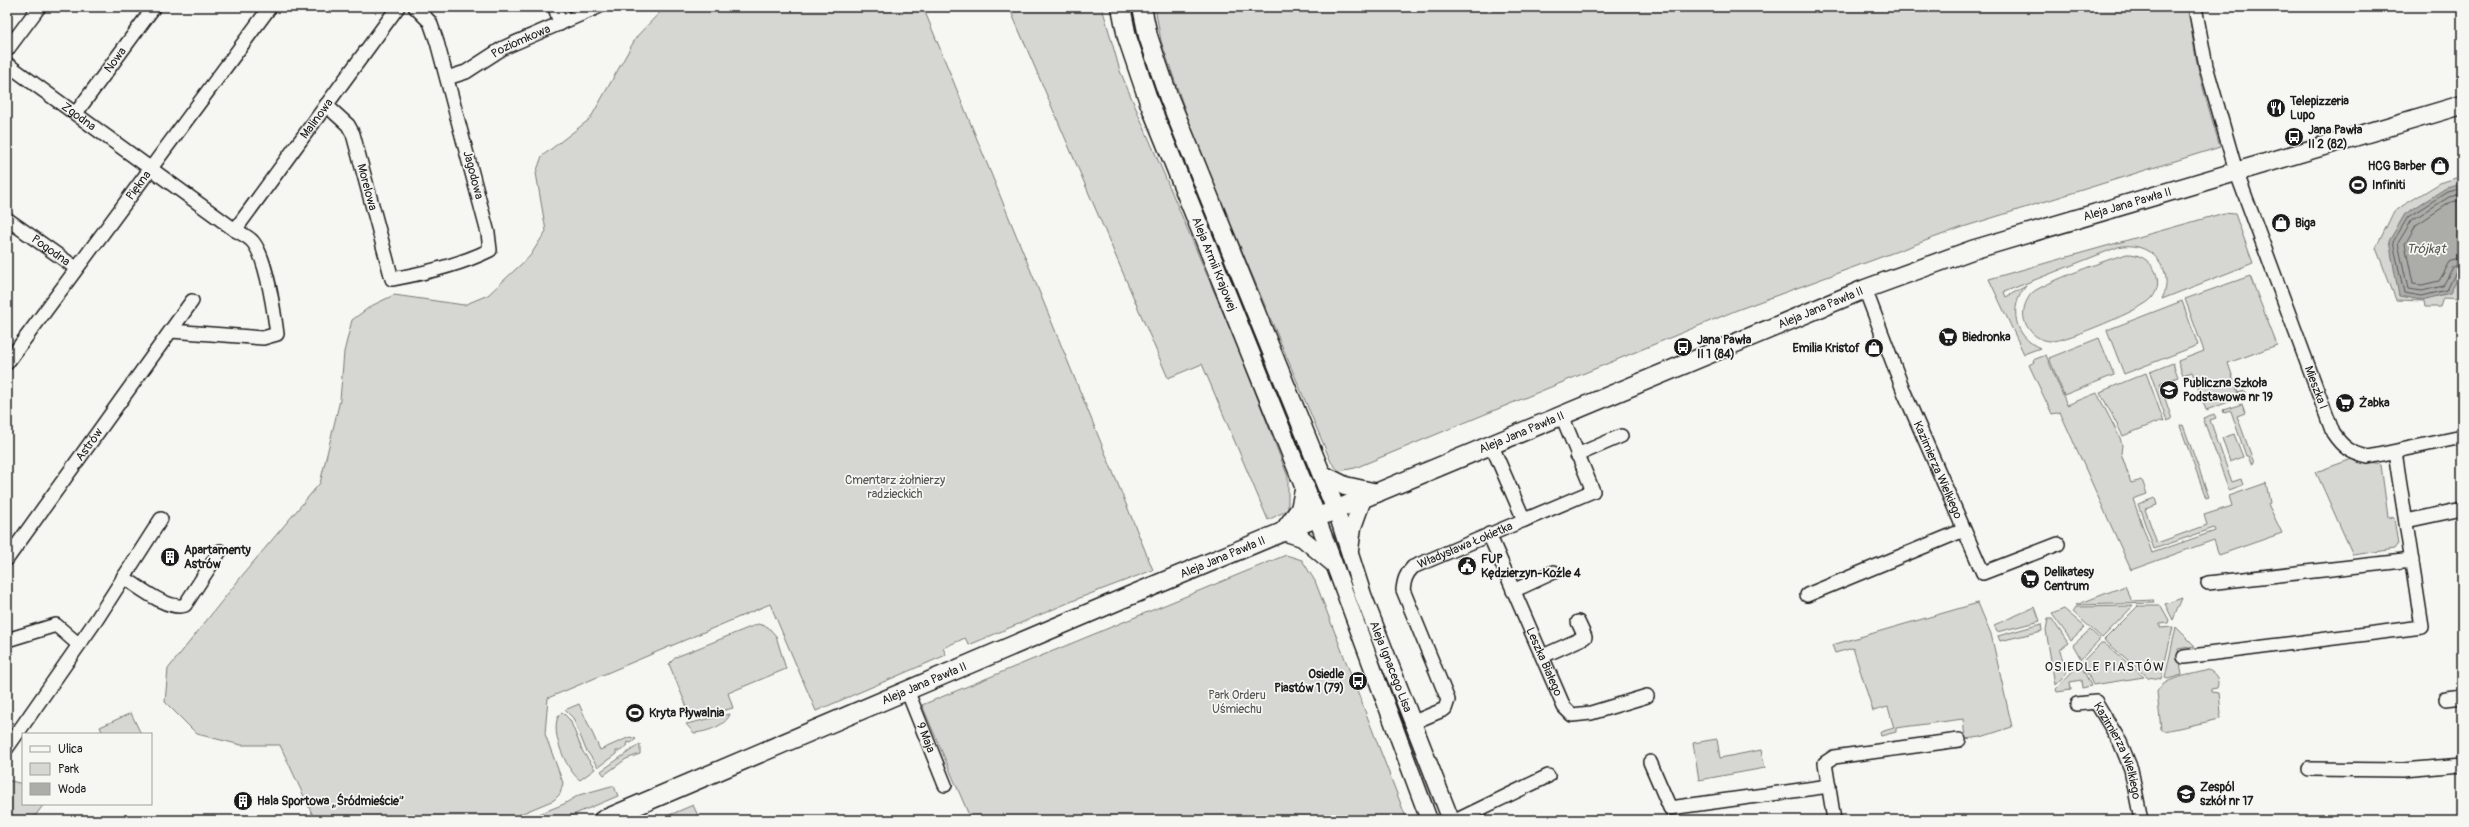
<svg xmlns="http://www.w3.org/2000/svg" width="2469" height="827" font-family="Pangolin,sans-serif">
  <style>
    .green { fill: #d6d6d2; stroke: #797977 }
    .water { fill: #acaca9; stroke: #727271 }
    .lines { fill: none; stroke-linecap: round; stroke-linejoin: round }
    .shore { stroke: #565654; stroke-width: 1 }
    .minor-casing { stroke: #1c1c1c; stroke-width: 16 }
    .tertiary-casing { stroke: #1c1c1c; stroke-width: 19 }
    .secondary-casing { stroke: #1c1c1c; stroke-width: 21 }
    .minor { stroke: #f6f6f2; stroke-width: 13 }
    .tertiary { stroke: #f6f6f2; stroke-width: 16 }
    .secondary { stroke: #f6f6f2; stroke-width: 18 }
    .labels { text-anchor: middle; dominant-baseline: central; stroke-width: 3.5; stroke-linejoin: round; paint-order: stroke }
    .street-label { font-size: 12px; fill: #1c1c1c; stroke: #f6f6f2 }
    .poi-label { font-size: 12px; font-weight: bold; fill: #1c1c1c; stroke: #f6f6f2; text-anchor: start }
    .park-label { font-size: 12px; fill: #545453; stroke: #f6f6f2 }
    .water-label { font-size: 13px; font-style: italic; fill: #565654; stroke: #f6f6f2 }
    .neighbourhood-label { font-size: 13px; letter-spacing: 1px; fill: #1c1c1c; stroke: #f6f6f2 }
  </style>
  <rect width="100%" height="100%" fill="#f6f6f2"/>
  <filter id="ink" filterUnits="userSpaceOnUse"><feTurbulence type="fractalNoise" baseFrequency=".025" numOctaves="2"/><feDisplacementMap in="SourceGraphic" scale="8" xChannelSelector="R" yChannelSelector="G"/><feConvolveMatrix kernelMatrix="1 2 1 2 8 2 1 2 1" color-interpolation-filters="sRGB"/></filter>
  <g filter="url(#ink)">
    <g class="green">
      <path d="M 665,7 L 923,7 L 1153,570 L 1082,597 L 969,645 L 965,638 L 943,648 L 946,655 L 816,711 L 770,604 L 548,698 L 545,734 L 563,783 L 560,794 L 554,800 L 506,820 L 315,820 L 280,745 L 241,745 L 197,734 L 165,702 L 168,669 L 245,572 L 320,483 L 340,400 L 344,352 L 352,320 L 371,306 L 394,295 L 464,305 L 488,295 L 530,256 L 546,231 L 536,173 L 542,156 L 590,119 L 637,36 Z"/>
      <path d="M 1009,7 L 1102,7 L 1120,71 L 1239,350 L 1288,477 L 1288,510 L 1268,520 L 1202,364 L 1168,378 Z"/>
      <path d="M 1155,7 L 2190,7 C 2191,55 2207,101 2220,147 L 1963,227 L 1737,310 L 1355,468 L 1339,471 L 1331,462 L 1196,142 L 1161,41 Z"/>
      <path d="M 2462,176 L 2462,299 L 2443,298 L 2440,307 L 2425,307 L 2424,301 L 2396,300 L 2376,248 L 2394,211 L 2440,183 Z"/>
      <path d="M 2224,213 L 2235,214 L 2253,263 L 2162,299 C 2177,269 2149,239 2118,247 L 2004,292 L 2006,297 L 2026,286 C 2008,307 2014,337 2040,348 L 2024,354 L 1989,279 Z"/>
      <path d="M 2127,254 C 2150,253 2167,279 2152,298 C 2144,309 2066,341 2052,341 C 2043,341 2034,337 2029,329 C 2020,318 2023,303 2032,293 C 2041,284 2113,257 2127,254 Z"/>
      <path d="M 2250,276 L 2277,345 L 2228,363 L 2238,393 L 2244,391 L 2246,396 L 2206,410 L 2192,372 L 2183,375 L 2178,361 L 2204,351 L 2185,299 Z"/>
      <path d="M 2182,301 L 2198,345 L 2124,374 L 2107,330 Z"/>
      <path d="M 2099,338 L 2114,375 L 2064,395 L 2049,358 Z"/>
      <path d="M 2046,355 L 2067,405 L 2097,393 L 2120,438 L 2122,445 L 2121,453 L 2131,483 L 2142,480 L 2147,494 L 2133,499 L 2152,553 L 2215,531 L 2214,528 L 2154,549 L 2138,504 L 2155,498 L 2157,505 L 2145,509 L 2157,543 L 2207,525 L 2204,515 L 2232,506 L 2229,496 L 2266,483 L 2270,503 L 2268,504 L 2282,533 L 2219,555 L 2214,540 L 2131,570 L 2060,412 L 2052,414 L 2029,365 L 2034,362 L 2033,360 Z"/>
      <path d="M 2173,363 L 2178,377 L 2160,384 L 2172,419 L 2167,421 L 2150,372 Z"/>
      <path d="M 2146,373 L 2164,422 L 2160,421 L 2123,436 L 2100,392 Z"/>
      <path d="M 2242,404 L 2245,413 L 2237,416 L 2254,463 L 2251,464 L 2248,456 L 2246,456 L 2231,411 L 2224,413 L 2223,410 Z"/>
      <path d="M 2214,414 L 2216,418 L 2210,420 L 2232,482 L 2241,479 L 2243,485 L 2229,490 L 2203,418 Z"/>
      <path d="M 2183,425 L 2209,497 L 2206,498 L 2180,426 Z"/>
      <path d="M 2234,434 L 2243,457 L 2230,462 L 2222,438 Z"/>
      <path d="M 2352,459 L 2381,465 L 2388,517 L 2394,518 L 2398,545 L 2395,549 L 2353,555 L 2316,472 Z"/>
      <path d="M 1334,534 L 1338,553 L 1368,636 L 1390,677 L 1417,749 L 1410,751 L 1331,535 Z"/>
      <path d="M 1286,555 L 1302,560 L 1315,581 L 1407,820 L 971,820 L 922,705 Z"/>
      <path d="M 2125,586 L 2132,601 L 2154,600 L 2155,603 L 2076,605 Z"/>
      <path d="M 2182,598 L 2173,620 L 2165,604 Z"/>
      <path d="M 1978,603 L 1991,634 L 2012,727 L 1981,737 L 1965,739 L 1963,719 L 1896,728 L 1896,732 L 1881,736 L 1880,732 L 1894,728 L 1888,707 L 1873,711 L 1853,648 L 1835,653 L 1832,645 Z"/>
      <path d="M 2133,606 L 2102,638 L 2073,612 L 2076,607 Z"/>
      <path d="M 2138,606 L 2161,606 L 2169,620 L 2168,623 L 2160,624 L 2160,628 L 2173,627 L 2161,679 L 2148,677 L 2104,640 Z"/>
      <path d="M 2035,607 L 2040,621 L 1997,632 L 1994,625 Z"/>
      <path d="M 2064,609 L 2085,627 L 2071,640 L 2052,614 Z"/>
      <path d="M 2048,619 L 2052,619 L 2068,643 L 2060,650 L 2066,674 L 2055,685 L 2046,630 Z"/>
      <path d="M 758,624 L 768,627 L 776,636 L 786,669 L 728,693 L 733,708 L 711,714 L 708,712 L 706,715 L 697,716 L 694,714 L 685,718 L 689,712 L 669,664 L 676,657 Z"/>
      <path d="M 2041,624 L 2042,631 L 2000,641 L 1998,636 Z"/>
      <path d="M 2176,627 L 2195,646 L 2178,649 L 2182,675 L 2168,679 L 2165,678 Z"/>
      <path d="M 2090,630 L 2100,639 L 2081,659 L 2073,645 Z"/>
      <path d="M 2101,643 L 2104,643 L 2144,677 L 2093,685 L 2082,662 Z"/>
      <path d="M 2080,663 L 2091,686 L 2082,688 L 2081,680 L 2070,682 L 2071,690 L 2057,692 L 2056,689 Z"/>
      <path d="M 2208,670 C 2216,673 2220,680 2217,688 L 2211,689 L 2211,692 L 2219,693 L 2221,713 L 2220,719 L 2165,731 L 2161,729 L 2157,692 C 2163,677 2193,675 2208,670 Z"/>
      <path d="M 579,704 L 600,750 L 630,737 L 636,739 L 631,743 L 628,742 L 627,746 L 620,751 L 616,751 L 616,754 L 598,767 L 586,750 L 573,718 L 565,710 Z"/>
      <path d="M 562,712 L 570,720 L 583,752 L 595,769 L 580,780 C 566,771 546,724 562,712 Z"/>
      <path d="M 131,713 L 141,734 L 103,734 L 100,727 Z"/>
      <path d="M 730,714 C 726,726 706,732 694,733 L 686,724 Z"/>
      <path d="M 1717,739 L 1720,758 L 1761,750 L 1765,768 L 1699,780 L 1693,743 Z"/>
      <path d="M 640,744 L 640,754 L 626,759 L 604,775 L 601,771 Z"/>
      <path d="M 1420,755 L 1436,803 L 1435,804 L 1430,803 L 1412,758 Z"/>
      <path d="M 7,780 L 23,784 L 23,804 L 44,804 L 32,820 L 7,820 Z"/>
      <path d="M 611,786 L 614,786 L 618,796 L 568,817 L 561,820 L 524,820 L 564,804 L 579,795 Z"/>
      <path d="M 693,805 L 700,820 L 658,820 Z"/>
    </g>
    <path class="water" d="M 2462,184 L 2462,271 L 2450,293 L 2422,300 L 2399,296 L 2389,241 L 2405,214 L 2446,188 Z"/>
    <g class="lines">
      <g class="shore">
        <path d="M 2462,189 L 2447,192 L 2408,217 L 2393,242 L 2404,293 L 2422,296 L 2447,290 L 2457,270 L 2462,268"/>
        <path d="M 2462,194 L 2449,197 L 2412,220 L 2398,243 L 2408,289 L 2422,291 L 2443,286 L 2453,267 L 2462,263"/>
        <path d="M 2462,200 L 2451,202 L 2416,225 L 2405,244 L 2413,284 L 2422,285 L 2439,281 L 2450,262 L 2462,257"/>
      </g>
      <defs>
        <g id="minor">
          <path d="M 555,7 L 560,24"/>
          <path id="s1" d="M 2195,7 L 2206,66 L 2236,171 L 2333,433 C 2343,448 2351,453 2368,457 L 2462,437"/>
          <path d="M 7,50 L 39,7"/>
          <path id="s2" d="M 7,64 L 235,230 L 398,7"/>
          <path id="s3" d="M 447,78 L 466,72 L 503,48 L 598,7"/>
          <path id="s4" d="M 326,105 L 348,125 L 353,134 L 392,279 C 426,273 460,265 490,250 L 488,233 L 437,42 L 430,22 L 415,7"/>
          <path id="s5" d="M 76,113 L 154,7"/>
          <path id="s6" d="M 7,219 L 76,268"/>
          <path id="s7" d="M 1865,289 L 1904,392 L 1983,573 L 2058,544"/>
          <path d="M 171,331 L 263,338 L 277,334 C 274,311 267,259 253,242 C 249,237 240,233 235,230"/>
          <path id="s8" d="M 7,363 L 270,7"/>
          <path d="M 1492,446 L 1524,520"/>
          <path d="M 1577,455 L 1621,436"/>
          <path d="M 2406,521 L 2462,509"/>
          <path id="s9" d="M 1489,534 L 1564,707 L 1572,715 L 1591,713 L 1647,696"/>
          <path id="s10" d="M 7,559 L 192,301"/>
          <path d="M 123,577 C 139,587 168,611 185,605 L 220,551"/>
          <path d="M 2208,583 L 2412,560"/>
          <path d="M 1513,591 L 1554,572"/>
          <path d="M 1807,595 L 1964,530"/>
          <path d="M 7,640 L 56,625 L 78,644"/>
          <path d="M 1543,656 L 1585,637 L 1578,622"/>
          <path d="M 2184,657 L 2422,627 L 2395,452"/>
          <path id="s11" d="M 907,690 L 945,785"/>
          <path d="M 2446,699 L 2462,697"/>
          <path id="s12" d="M 2077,704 L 2096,702 L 2120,742 L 2131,769 L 2141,820"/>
          <path id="s13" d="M 1414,722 L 1445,709 L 1448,700 L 1403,590 C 1404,580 1406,574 1413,567 L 1593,491 L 1562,416"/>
          <path d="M 7,748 L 97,619 L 161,519"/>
          <path d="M 1650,762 L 1670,808 L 1829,786"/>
          <path d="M 2309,769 L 2403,770 L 2462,765"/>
          <path d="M 1457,820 L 1548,776"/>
          <path d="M 1834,820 L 1825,763 L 1834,757 L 1959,740"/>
        </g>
        <g id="tertiary">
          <path id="s14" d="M 1336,510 L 1363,595 L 1451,820"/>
          <path d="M 1317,518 L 1429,820"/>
          <path d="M 1283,532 L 1302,538 L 1332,563"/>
          <path d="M 1350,550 L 1353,527 L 1363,499"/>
        </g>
        <g id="secondary">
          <path id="s15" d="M 1121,7 L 1127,37 L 1149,102 L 1317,518"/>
          <path d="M 1142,7 L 1148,36 L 1169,98 L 1336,510"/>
          <path d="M 1323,475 L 1345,486 L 1377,493"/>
          <path d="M 1283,532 L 1300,509 L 1305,486"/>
          <path id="s16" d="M 603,820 L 1122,599 L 1865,289 L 1972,250 L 2462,105"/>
        </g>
      </defs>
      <use href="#minor" class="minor-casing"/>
      <use href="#tertiary" class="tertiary-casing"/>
      <use href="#secondary" class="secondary-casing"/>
      <use href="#minor" class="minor"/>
      <use href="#tertiary" class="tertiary"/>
      <use href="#secondary" class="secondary"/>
    </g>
  </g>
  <defs>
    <symbol id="restaurant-disc" viewBox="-11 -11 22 22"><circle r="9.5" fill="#1c1c1c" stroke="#f6f6f2"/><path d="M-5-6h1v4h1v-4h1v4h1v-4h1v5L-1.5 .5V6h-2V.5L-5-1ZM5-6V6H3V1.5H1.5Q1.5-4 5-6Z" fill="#fff"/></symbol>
    <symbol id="bus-disc" viewBox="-11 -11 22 22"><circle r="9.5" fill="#1c1c1c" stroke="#f6f6f2"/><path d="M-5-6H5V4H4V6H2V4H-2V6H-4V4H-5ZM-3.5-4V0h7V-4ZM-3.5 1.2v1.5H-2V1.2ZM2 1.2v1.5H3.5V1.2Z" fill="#fff"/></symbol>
    <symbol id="shop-disc" viewBox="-11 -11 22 22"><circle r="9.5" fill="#1c1c1c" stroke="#f6f6f2"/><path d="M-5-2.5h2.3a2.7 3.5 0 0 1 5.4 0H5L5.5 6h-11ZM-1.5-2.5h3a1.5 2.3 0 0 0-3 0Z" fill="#fff"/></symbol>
    <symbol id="stadium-disc" viewBox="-11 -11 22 22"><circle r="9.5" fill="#1c1c1c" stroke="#f6f6f2"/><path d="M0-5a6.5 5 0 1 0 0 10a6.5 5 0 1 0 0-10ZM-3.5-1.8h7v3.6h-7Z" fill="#fff"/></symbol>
    <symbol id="supermarket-disc" viewBox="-11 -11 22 22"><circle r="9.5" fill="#1c1c1c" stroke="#f6f6f2"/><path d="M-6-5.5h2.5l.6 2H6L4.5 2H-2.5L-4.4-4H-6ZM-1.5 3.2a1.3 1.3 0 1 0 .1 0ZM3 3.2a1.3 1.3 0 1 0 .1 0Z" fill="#fff"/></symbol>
    <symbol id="school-disc" viewBox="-11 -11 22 22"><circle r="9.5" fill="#1c1c1c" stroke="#f6f6f2"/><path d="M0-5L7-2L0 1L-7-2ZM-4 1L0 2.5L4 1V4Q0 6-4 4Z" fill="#fff"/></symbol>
    <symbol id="building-disc" viewBox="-11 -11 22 22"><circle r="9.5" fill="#1c1c1c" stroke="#f6f6f2"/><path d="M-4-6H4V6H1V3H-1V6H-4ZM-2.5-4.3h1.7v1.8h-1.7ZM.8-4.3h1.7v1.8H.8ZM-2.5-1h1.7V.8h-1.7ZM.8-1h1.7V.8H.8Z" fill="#fff"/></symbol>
    <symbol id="civic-disc" viewBox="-11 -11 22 22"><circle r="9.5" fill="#1c1c1c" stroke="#f6f6f2"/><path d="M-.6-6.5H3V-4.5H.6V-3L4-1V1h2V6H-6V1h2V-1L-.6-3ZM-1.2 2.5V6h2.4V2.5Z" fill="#fff"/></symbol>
  </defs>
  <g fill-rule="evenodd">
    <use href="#restaurant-disc" x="2265" y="97" width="22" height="22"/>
    <use href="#bus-disc" x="2283" y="126" width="22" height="22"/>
    <use href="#shop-disc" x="2429" y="155" width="22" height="22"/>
    <use href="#stadium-disc" x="2347" y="174" width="22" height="22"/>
    <use href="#shop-disc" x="2270" y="212" width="22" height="22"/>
    <use href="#supermarket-disc" x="1937" y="326" width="22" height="22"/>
    <use href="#bus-disc" x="1672" y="336" width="22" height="22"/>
    <use href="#shop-disc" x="1863" y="337" width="22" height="22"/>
    <use href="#school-disc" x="2158" y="379" width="22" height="22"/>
    <use href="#supermarket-disc" x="2334" y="392" width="22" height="22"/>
    <use href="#building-disc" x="159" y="546" width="22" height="22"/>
    <use href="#civic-disc" x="1456" y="555" width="22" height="22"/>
    <use href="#supermarket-disc" x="2019" y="568" width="22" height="22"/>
    <use href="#bus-disc" x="1347" y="670" width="22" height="22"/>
    <use href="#stadium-disc" x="624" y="702" width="22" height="22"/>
    <use href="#school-disc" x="2175" y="783" width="22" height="22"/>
    <use href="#building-disc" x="232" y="790" width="22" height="22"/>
  </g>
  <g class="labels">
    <g class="street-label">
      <text stroke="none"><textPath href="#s3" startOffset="83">Poziomkowa</textPath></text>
      <text stroke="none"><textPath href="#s5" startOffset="66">Nowa</textPath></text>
      <text stroke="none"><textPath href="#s2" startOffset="89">Zgodna</textPath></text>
      <text stroke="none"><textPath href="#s2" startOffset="420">Malinowa</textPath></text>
      <text transform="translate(473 175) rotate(75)">Jagodowa</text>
      <text stroke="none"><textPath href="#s8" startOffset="221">Piękna</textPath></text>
      <text stroke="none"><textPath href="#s4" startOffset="95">Morelowa</textPath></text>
      <text stroke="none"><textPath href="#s16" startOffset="1645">Aleja Jana Pawła II</textPath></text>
      <text stroke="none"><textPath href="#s6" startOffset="54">Pogodna</textPath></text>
      <text stroke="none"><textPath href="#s15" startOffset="274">Aleja Armii Krajowej</textPath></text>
      <text stroke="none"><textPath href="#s16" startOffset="1321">Aleja Jana Pawła II</textPath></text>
      <text stroke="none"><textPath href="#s1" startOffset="400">Mieszka I</textPath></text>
      <text stroke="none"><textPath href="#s16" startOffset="997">Aleja Jana Pawła II</textPath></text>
      <text stroke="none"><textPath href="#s10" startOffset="141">Astrów</textPath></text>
      <text stroke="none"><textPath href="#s7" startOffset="195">Kazimierza Wielkiego</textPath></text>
      <text stroke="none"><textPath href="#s13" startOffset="244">Władysława Łokietka</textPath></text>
      <text stroke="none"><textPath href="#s16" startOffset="673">Aleja Jana Pawła II</textPath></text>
      <text stroke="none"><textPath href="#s9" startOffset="139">Leszka Białego</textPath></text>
      <text stroke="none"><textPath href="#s14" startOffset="166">Aleja Ignacego Lisa</textPath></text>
      <text stroke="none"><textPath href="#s16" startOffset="349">Aleja Jana Pawła II</textPath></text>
      <text stroke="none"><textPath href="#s11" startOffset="51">9 Maja</textPath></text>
      <text stroke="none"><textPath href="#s12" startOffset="73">Kazimierza Wielkiego</textPath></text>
    </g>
    <g class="poi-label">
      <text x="2290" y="101">Telepizzeria<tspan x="2290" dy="14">Lupo</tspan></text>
      <text x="2308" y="130">Jana Pawła<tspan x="2308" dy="14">II 2 (82)</tspan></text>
      <text x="2426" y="166" text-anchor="end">HCG Barber</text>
      <text x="2372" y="185">Infiniti</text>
      <text x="2295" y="223">Biga</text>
      <text x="1962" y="337">Biedronka</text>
      <text x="1697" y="340">Jana Pawła<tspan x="1697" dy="14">II 1 (84)</tspan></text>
      <text x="1860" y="348" text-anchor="end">Emilia Kristof</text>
      <text x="2183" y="383">Publiczna Szkoła<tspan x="2183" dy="14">Podstawowa nr 19</tspan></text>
      <text x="2359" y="403">Żabka</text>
      <text x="184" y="550">Apartamenty<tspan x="184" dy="14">Astrów</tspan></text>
      <text x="1481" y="559">FUP<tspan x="1481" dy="14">Kędzierzyn-Koźle 4</tspan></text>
      <text x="2044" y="572">Delikatesy<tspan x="2044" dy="14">Centrum</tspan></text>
      <text x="1344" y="674" text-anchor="end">Osiedle<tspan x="1344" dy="14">Piastów 1 (79)</tspan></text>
      <text x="649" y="713">Kryta Pływalnia</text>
      <text x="2200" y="787">Zespól<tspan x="2200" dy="14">szkół nr 17</tspan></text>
      <text x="257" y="801">Hala Sportowa „Śródmieście”</text>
    </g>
    <g class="park-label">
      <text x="895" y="480">Cmentarz żołnierzy<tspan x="895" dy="14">radzieckich</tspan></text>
      <text x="1237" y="695">Park Orderu<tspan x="1237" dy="14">Uśmiechu</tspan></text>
    </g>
    <g class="water-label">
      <text x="2426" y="249">Trójkąt</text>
    </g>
    <g class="neighbourhood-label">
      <text x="2105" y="667">OSIEDLE PIASTÓW</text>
    </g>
  </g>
  <rect width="2469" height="827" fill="none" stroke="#f6f6f2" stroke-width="24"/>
  <rect x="12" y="12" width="2445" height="803" fill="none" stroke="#1c1c1c" stroke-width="1.5" filter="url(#ink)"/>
  <rect x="22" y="733" width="130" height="72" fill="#f6f6f2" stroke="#9f9f9c"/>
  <rect x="30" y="746" width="20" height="6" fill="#f6f6f2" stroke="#9f9f9c"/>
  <text x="58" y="753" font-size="12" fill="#1c1c1c">Ulica</text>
  <rect x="30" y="763" width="20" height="12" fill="#d6d6d2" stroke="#9f9f9c"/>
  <text x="58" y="773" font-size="12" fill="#1c1c1c">Park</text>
  <rect x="30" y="783" width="20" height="12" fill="#acaca9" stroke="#9f9f9c"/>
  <text x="58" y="793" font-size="12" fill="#1c1c1c">Woda</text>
</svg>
